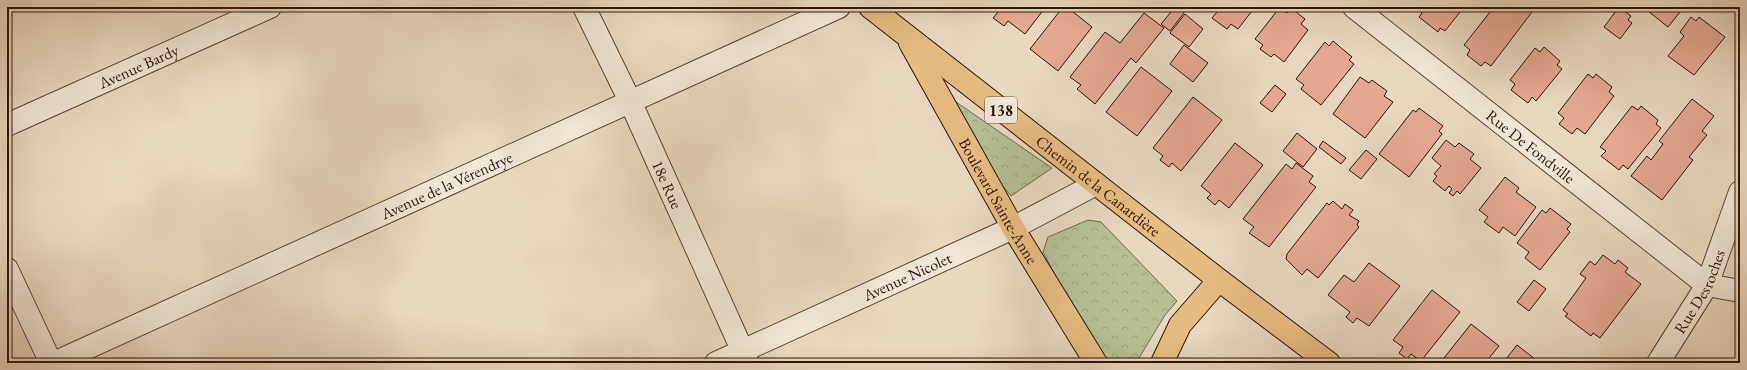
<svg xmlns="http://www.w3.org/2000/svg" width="1747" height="370" font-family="'EB Garamond',serif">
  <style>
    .forest { fill: url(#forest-crowns); stroke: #706a4f }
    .building { fill: #e4a891; stroke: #2c150b }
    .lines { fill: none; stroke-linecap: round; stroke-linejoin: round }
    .minor-casing { stroke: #5b4638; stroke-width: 24 }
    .major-casing { stroke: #2c150b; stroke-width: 24 }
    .minor { stroke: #f0e6d5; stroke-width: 22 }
    .major { stroke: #e4bc80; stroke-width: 22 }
    .labels { text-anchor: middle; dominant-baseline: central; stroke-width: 3.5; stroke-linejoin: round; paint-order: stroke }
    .shield { fill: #f0e6d5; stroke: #675448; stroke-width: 1 }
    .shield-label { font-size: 15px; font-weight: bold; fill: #2c150b }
    .street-label { font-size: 16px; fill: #2c150b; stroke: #f0e6d5 }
  </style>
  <defs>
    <pattern id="forest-crowns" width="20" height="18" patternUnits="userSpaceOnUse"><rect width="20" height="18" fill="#b5bf93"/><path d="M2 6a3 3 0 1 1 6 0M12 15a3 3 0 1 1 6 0" fill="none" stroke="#9ca37d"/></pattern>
  </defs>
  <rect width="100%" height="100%" fill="#e8d8bf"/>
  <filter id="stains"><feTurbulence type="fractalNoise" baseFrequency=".005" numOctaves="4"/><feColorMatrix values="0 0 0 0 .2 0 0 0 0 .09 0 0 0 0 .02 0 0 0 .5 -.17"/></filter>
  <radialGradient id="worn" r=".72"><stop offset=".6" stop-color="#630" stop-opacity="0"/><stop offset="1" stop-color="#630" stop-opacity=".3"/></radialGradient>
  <g class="forest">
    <path d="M 940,91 L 1052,168 L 1011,196 L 932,99 Z"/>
    <path d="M 1088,220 L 1101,222 L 1177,301 L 1165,315 L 1139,358 L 1138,363 L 1101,363 L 1043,252 L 1048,237 Z"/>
  </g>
  <g class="building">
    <path d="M 1002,7 L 1042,7 L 1044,9 L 1025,34 L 1008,21 L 1004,26 L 993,18 Z"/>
    <path d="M 1063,7 L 1067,7 L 1092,27 L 1058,71 L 1030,49 Z"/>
    <path d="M 1175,7 L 1187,9 L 1170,31 L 1161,24 Z"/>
    <path d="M 1210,7 L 1255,7 L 1238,29 L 1231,24 L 1227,29 L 1212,18 L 1217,12 Z"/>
    <path d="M 1280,7 L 1287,13 L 1291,8 L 1305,19 L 1301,24 L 1308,30 L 1284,62 L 1274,54 L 1271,57 L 1260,49 L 1263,45 L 1255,39 Z"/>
    <path d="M 1420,7 L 1464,7 L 1445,31 L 1440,28 L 1438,32 L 1419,17 L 1422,13 L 1418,9 Z"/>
    <path d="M 1494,7 L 1526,7 L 1532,12 L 1491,66 L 1485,62 L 1481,66 L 1467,55 L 1470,50 L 1464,45 Z"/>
    <path d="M 1619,7 L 1631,16 L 1628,20 L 1632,23 L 1620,39 L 1604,27 Z"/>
    <path d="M 1643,7 L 1684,7 L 1668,27 Z"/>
    <path d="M 1144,13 L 1164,28 L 1136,63 L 1131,58 L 1095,104 L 1077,89 L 1081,85 L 1070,77 L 1105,32 L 1120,43 Z"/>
    <path d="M 1185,14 L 1203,29 L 1189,47 L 1170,33 Z"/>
    <path d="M 1691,17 L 1696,21 L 1699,17 L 1725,37 L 1694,75 L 1668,56 L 1684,36 L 1680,32 Z"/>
    <path d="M 1333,41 L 1352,57 L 1349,60 L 1354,64 L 1321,105 L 1301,89 L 1304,85 L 1296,79 L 1325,42 L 1329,46 Z"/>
    <path d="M 1184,45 L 1208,63 L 1193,82 L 1170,64 Z"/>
    <path d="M 1544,47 L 1560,61 L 1557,65 L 1562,69 L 1536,101 L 1532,97 L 1528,103 L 1511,90 L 1515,84 L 1510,80 L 1535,48 L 1540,52 Z"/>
    <path d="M 1141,67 L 1172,91 L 1137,136 L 1106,112 Z"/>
    <path d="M 1588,74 L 1593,78 L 1596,74 L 1612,87 L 1609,92 L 1614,96 L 1585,134 L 1577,128 L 1572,134 L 1559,124 L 1564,118 L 1558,113 Z"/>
    <path d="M 1360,77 L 1369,83 L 1372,80 L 1387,91 L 1384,96 L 1393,102 L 1365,138 L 1333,114 Z"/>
    <path d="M 1275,85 L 1286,94 L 1272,112 L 1260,103 Z"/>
    <path d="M 1193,97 L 1222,120 L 1181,171 L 1172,163 L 1169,167 L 1160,160 L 1163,156 L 1153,148 Z"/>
    <path d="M 1692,99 L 1714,116 L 1702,131 L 1707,135 L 1689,157 L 1693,160 L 1662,200 L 1631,176 L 1647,156 L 1651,160 L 1663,144 L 1659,141 Z"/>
    <path d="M 1632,106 L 1638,110 L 1641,106 L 1658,120 L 1656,124 L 1661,128 L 1628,169 L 1623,165 L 1619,170 L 1601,156 L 1606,151 L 1600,147 Z"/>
    <path d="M 1419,108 L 1443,126 L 1439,131 L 1442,134 L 1409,177 L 1379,154 L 1413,110 L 1416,112 Z"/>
    <path d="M 1297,133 L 1317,149 L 1303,167 L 1283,151 Z"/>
    <path d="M 1446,140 L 1455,147 L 1459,143 L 1474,154 L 1470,159 L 1481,168 L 1460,194 L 1457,191 L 1453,196 L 1449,193 L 1452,189 L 1449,186 L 1445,191 L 1433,181 L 1437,176 L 1434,174 L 1441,166 L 1432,158 Z"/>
    <path d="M 1323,141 L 1346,158 L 1341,164 L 1319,147 Z"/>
    <path d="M 1235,143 L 1263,165 L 1229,208 L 1219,200 L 1215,205 L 1207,198 L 1211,194 L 1201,186 Z"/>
    <path d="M 1366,150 L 1377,159 L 1361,179 L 1349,170 Z"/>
    <path d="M 1296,163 L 1313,176 L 1309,182 L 1316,187 L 1269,247 L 1249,233 L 1254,227 L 1243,219 L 1286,164 L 1292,169 Z"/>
    <path d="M 1505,177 L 1519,188 L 1516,192 L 1536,207 L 1515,236 L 1503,227 L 1499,233 L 1484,222 L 1488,217 L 1479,210 Z"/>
    <path d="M 1333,201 L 1342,209 L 1345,204 L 1353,210 L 1349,215 L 1359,221 L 1357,225 L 1359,227 L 1318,278 L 1307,269 L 1302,275 L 1286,259 L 1287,254 L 1327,203 L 1329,205 Z"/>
    <path d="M 1550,208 L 1571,224 L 1567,229 L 1570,232 L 1540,270 L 1525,258 L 1529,252 L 1517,243 L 1542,210 L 1546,213 Z"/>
    <path d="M 1603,255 L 1615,264 L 1618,260 L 1628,268 L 1625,272 L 1641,284 L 1600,338 L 1593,333 L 1591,336 L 1565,316 L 1568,314 L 1563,310 L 1586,278 L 1580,274 L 1590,261 L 1595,265 Z"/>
    <path d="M 1369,263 L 1400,286 L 1369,326 L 1357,318 L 1353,323 L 1346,317 L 1350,312 L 1328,295 L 1344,275 L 1354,282 Z"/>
    <path d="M 1534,280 L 1546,289 L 1529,311 L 1517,302 Z"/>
    <path d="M 1432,290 L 1460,312 L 1421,361 L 1411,354 L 1407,359 L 1399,353 L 1403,347 L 1393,340 Z"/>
    <path d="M 1471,324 L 1499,346 L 1485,363 L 1440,363 Z"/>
    <path d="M 1517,345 L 1540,363 L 1503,363 Z"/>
  </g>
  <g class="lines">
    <defs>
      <g id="minor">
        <path id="s1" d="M 584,7 L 630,101 L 748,363"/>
        <path id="s2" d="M 1354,7 L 1707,285 L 1740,291"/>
        <path id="s3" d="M 7,125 L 270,7"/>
        <path d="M 7,269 L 51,363"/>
        <path id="s4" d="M 54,363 L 839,7"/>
        <path id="s5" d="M 716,363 L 1013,228 L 1096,184"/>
        <path id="s6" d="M 1658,363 L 1707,285 L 1740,192"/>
      </g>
      <g id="major">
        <path id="s7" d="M 870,7 L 1219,280 L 1329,363"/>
        <path id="s8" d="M 910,43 L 1013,228 L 1096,363"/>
        <path d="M 1162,363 L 1180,325 L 1219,280"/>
      </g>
    </defs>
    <use href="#minor" class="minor-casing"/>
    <use href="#major" class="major-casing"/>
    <use href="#minor" class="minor"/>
    <use href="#major" class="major"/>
  </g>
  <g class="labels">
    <rect class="shield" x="985" y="97" width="32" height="26" rx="3"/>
    <g class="shield-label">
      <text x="1001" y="110">138</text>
    </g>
    <g class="street-label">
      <text stroke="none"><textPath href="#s3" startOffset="144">Avenue Bardy</textPath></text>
      <text stroke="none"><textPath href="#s2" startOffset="225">Rue De Fondville</textPath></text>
      <text stroke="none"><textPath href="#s1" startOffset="196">18e Rue</textPath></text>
      <text stroke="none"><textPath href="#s4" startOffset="431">Avenue de la Vérendrye</textPath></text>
      <text stroke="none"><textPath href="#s7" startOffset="290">Chemin de la Canardière</textPath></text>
      <text stroke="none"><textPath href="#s8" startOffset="181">Boulevard Sainte-Anne</textPath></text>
      <text stroke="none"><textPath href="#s5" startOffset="210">Avenue Nicolet</textPath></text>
      <text stroke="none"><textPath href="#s6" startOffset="83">Rue Desroches</textPath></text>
    </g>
  </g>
  <rect width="1747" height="370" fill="none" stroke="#e8d8bf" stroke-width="24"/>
  <rect x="8" y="8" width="1731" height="354" fill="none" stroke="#2c150b" stroke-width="2"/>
  <rect x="12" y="12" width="1723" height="346" fill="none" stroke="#2c150b"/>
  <rect width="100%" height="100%" filter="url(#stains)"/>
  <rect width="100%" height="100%" fill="url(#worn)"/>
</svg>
